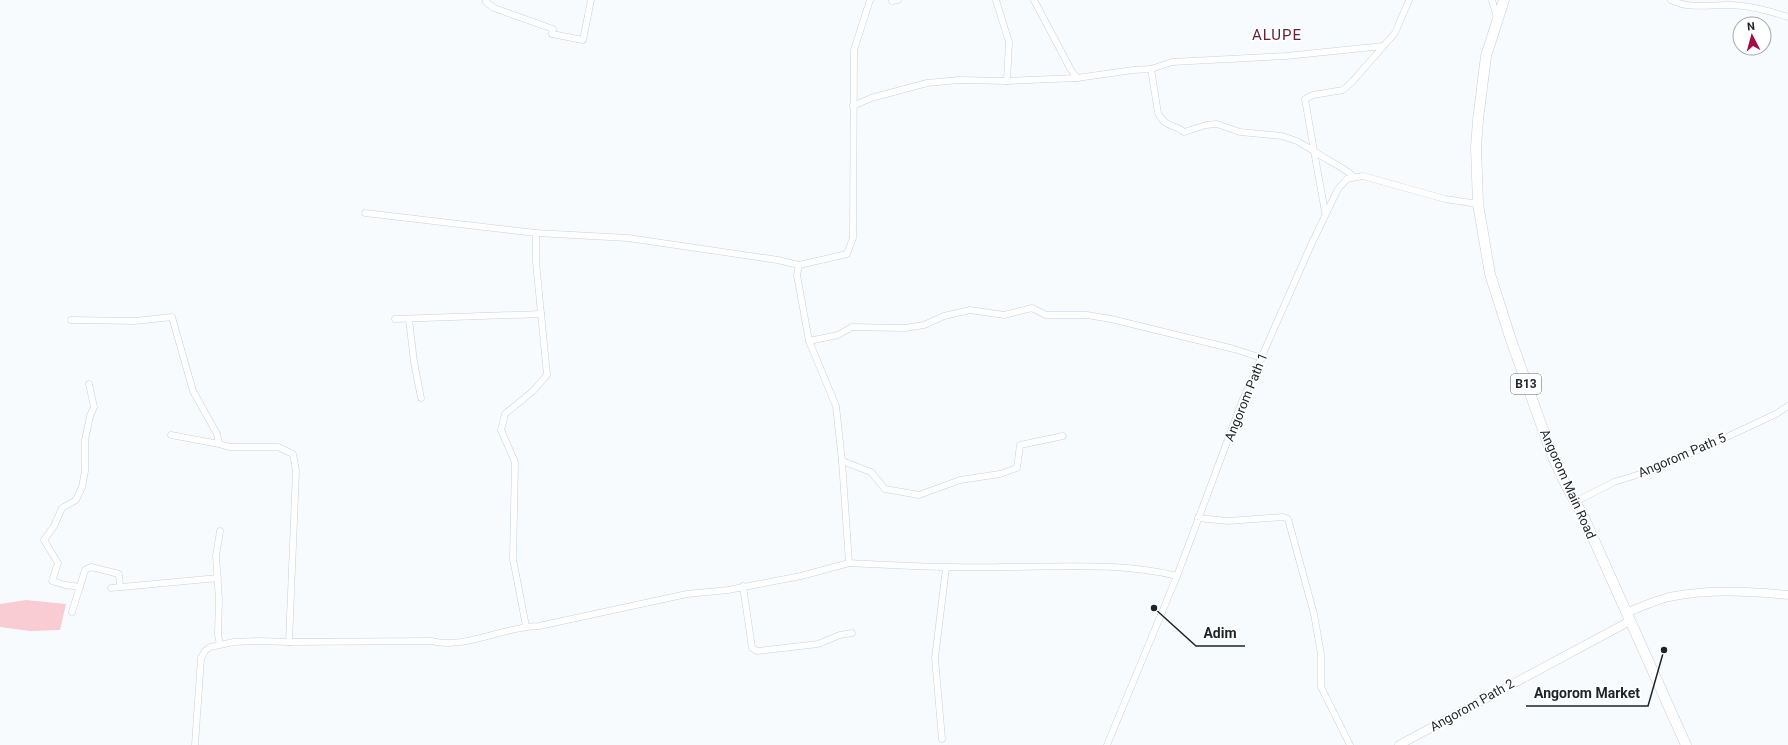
<svg xmlns="http://www.w3.org/2000/svg" width="1788" height="745" font-family="Roboto,sans-serif">
  <style>
    .green { fill: #f8ccd2 }
    .lines { fill: none; stroke-linecap: round; stroke-linejoin: round }
    .minor-casing { stroke: #c4d2de; stroke-width: 7 }
    .tertiary-casing { stroke: #c4d2de; stroke-width: 9 }
    .trunk-casing { stroke: #c4d2de; stroke-width: 11 }
    .minor { stroke: #fff; stroke-width: 6 }
    .tertiary { stroke: #fff; stroke-width: 8 }
    .trunk { stroke: #fff; stroke-width: 10 }
    .labels { text-anchor: middle; dominant-baseline: central; stroke-width: 3.5; stroke-linejoin: round; paint-order: stroke }
    .shield { fill: #fff; stroke: #626668; stroke-width: 1 }
    .shield-label { font-size: 12px; font-weight: bold; fill: #1e2428 }
    .street-label { font-size: 13px; fill: #1e2428; stroke: #fff }
    .quarter-label { font-size: 15px; letter-spacing: 1px; fill: #652031; stroke: #fff }
    .leader { fill: none; stroke: #1e2428; stroke-width: 1.5 }
    .callout-dot { fill: #1e2428; stroke: #fff; stroke-width: 1.5 }
    .callout-label { font-size: 14px; text-anchor: middle; font-weight: bold; fill: #1e2428; stroke: #fff; stroke-width: 3.5; stroke-linejoin: round; paint-order: stroke }
  </style>
  <rect width="100%" height="100%" fill="#f8fbfe"/>
  <path class="green" d="M 26,600 L 66,604 L 60,630 L 30,631 L 0,627 L 0,604 Z"/>
  <g class="lines">
    <defs>
      <g id="minor">
        <path d="M 486,0 L 486,2 L 494,8 L 553,29 L 552,34 L 583,40 L 591,0"/>
        <path d="M 870,0 L 854,50 L 853,238 L 847,254 L 799,265 L 797,275 L 809,341 L 836,406 L 842,461 L 849,563 C 901,566 952,568 1004,567 C 1062,567 1120,562 1177,576"/>
        <path d="M 996,0 L 1009,42 L 1007,81"/>
        <path d="M 1034,0 L 1071,70 L 1077,78"/>
        <path d="M 1492,0 L 1497,18"/>
        <path d="M 1671,0 C 1691,10 1711,4 1732,5 C 1751,6 1770,11 1788,17"/>
        <path d="M 892,1 L 898,0"/>
        <path d="M 1151,69 L 1172,62 L 1286,56 L 1383,46"/>
        <path d="M 853,106 L 871,98 L 927,83 L 959,80 L 1007,81 L 1077,78 L 1133,70 L 1151,69 L 1158,113 C 1167,130 1175,123 1184,132 L 1206,125 L 1217,124 L 1240,132 L 1282,136 L 1297,141 L 1314,151 L 1325,212"/>
        <path d="M 1354,177 C 1344,167 1326,160 1314,151 L 1305,99 L 1313,95 L 1343,90 L 1352,82 L 1395,33 L 1409,0"/>
        <path d="M 365,213 L 536,233 L 628,238 L 778,260 L 799,265"/>
        <path d="M 395,319 L 541,314"/>
        <path d="M 409,319 L 414,362 L 421,398"/>
        <path d="M 71,320 L 135,321 L 172,317 L 193,391 L 217,434 L 219,444 L 230,447 L 278,447 L 293,454 L 296,471 L 289,642"/>
        <path d="M 809,341 L 838,335 L 852,327 L 905,328 L 924,325 L 944,316 L 970,310 L 1004,315 L 1032,308 L 1046,315 L 1087,315 L 1111,319 L 1234,349 L 1262,358"/>
        <path d="M 171,435 L 219,444"/>
        <path d="M 842,461 L 871,472 L 885,489 L 919,495 L 960,480 L 1000,474 L 1017,468 L 1020,445 L 1063,436"/>
        <path d="M 1575,502 L 1614,482 L 1653,470 L 1703,448 L 1776,414 L 1788,406"/>
        <path d="M 1198,518 L 1228,521 L 1283,517 L 1288,519 L 1314,614 L 1321,654 L 1321,687 L 1350,745"/>
        <path d="M 743,586 L 752,648 L 757,651 L 818,644 L 840,635 L 852,633"/>
        <path d="M 80,587 L 65,585 L 52,581 L 58,563 L 44,540 L 54,526 L 62,508 L 76,500 L 82,487 L 85,471 L 85,440 L 90,416 L 94,407 L 89,384"/>
        <path d="M 111,588 L 218,578"/>
        <path d="M 72,612 L 85,570 L 91,567 L 119,574 L 120,586"/>
        <path d="M 526,626 L 513,559 L 515,462 L 501,430 L 505,414 L 533,391 L 547,375 L 536,262 L 536,233"/>
        <path d="M 220,644 L 218,635 L 219,599 L 216,556 L 220,531"/>
        <path d="M 942,739 L 935,658 L 946,568"/>
        <path d="M 195,745 L 201,658 L 205,651 L 210,647 L 234,642 L 259,641 L 289,642 L 431,641 C 466,650 504,626 539,626 L 687,594 L 728,590 L 801,576 L 849,563"/>
        <path d="M 1107,745 L 1177,576 L 1243,399 L 1311,245 L 1338,189 L 1347,179 L 1363,176 L 1445,199 L 1478,204"/>
      </g>
      <g id="tertiary">
        <path d="M 1626,613 C 1640,607 1654,601 1669,597 C 1708,589 1748,591 1788,595"/>
        <path d="M 1399,745 L 1630,621"/>
      </g>
      <path id="trunk" d="M 1504,0 L 1486,56 L 1478,120 L 1476,147 L 1478,204 L 1490,274 L 1510,337 L 1552,455 L 1564,481 L 1585,520 L 1686,745"/>
    </defs>
    <use href="#minor" class="minor-casing"/>
    <use href="#tertiary" class="tertiary-casing"/>
    <use href="#trunk" class="trunk-casing"/>
    <use href="#minor" class="minor"/>
    <use href="#tertiary" class="tertiary"/>
    <use href="#trunk" class="trunk"/>
  </g>
  <g class="labels">
    <rect class="shield" x="1511" y="374" width="30" height="20" rx="3"/>
    <g class="shield-label">
      <text x="1526" y="384">B13</text>
    </g>
    <g class="street-label">
      <text transform="translate(1246 397) rotate(-68)">Angorom Path 1</text>
      <text transform="translate(1682 455) rotate(-23)">Angorom Path 5</text>
      <text transform="translate(1568 484) rotate(66)">Angorom Main Road</text>
      <text transform="translate(1472 705) rotate(-29)">Angorom Path 2</text>
    </g>
    <g class="quarter-label">
      <text x="1277" y="35">ALUPE</text>
    </g>
  </g>
  <path class="leader" d="M1154 608L1196 646H1245M1664 650L1648 706H1526"/>
  <g class="callout-dot">
    <circle cx="1154" cy="608" r="4"/>
    <circle cx="1664" cy="650" r="4"/>
  </g>
  <g class="callout-label">
    <text x="1220" y="638">Adim</text>
    <text x="1587" y="698">Angorom Market</text>
  </g>
  <g transform="translate(1752 36) rotate(354)"><circle r="19" fill="#ffffff" stroke="#a5a7a9"/>
  <path d="M0-3L7 15L0 10L-7 15Z" fill="#a40c45"/>
  <text y="-6" font-size="11" font-weight="bold" text-anchor="middle" fill="#1e2428">N</text>
  </g>
</svg>
